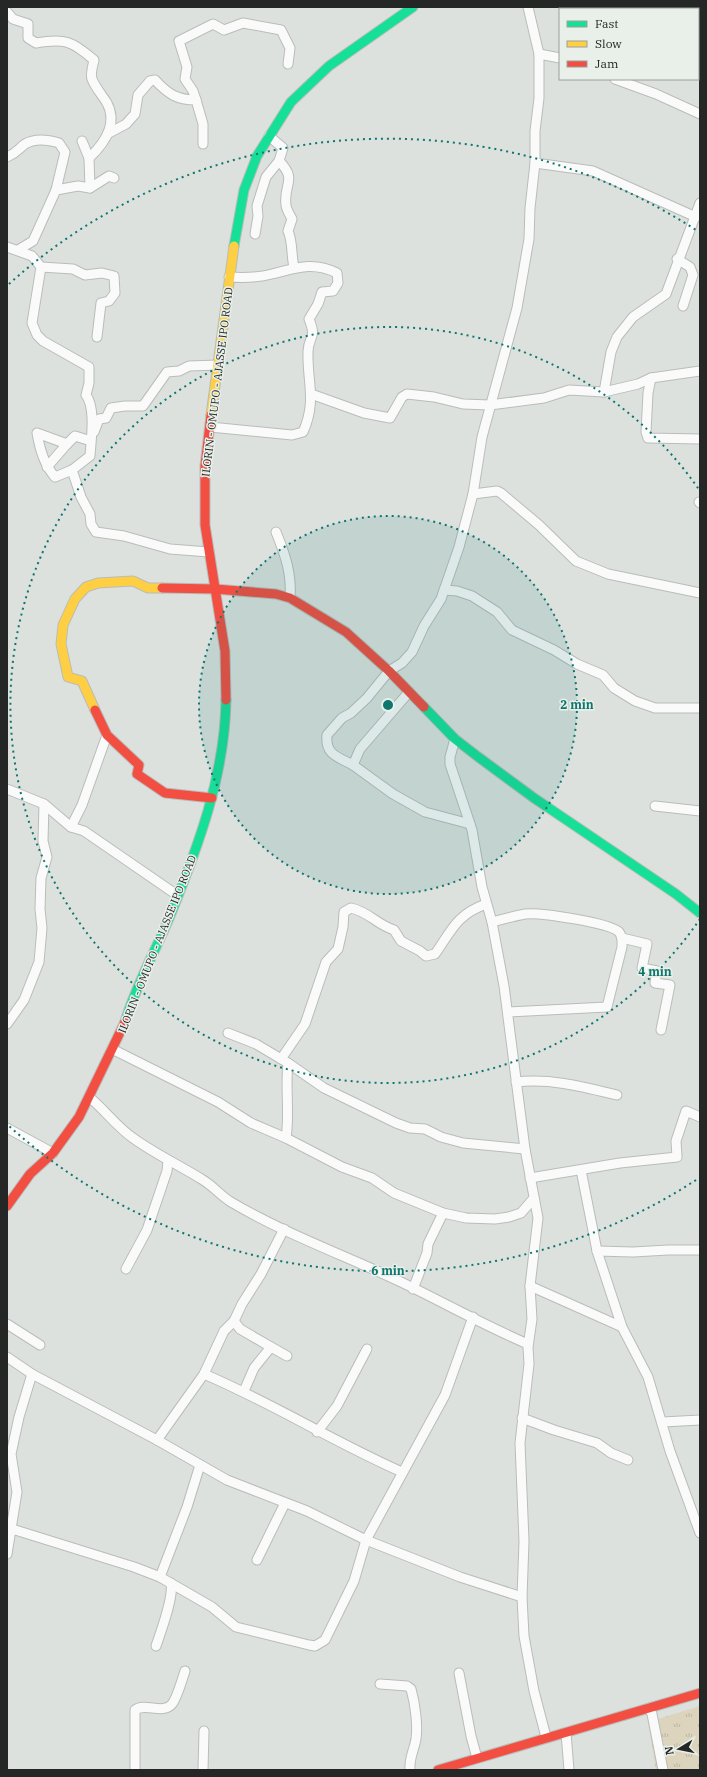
<svg xmlns="http://www.w3.org/2000/svg" width="707" height="1777" font-family="'IBM Plex Serif',serif">
  <style>
    .park { fill: url(#park-tufts) }
    .lines { fill: none; stroke-linecap: round; stroke-linejoin: round }
    .street-casing { stroke: #b9bdba; stroke-width: 11 }
    .fast-casing { stroke: #b9bdba; stroke-width: 11 }
    .slow-casing { stroke: #b9bdba; stroke-width: 11 }
    .jam-casing { stroke: #b9bdba; stroke-width: 11 }
    .street { stroke: #fafafa; stroke-width: 9 }
    .fast { stroke: #16e098; stroke-width: 9 }
    .slow { stroke: #ffcf43; stroke-width: 9 }
    .jam { stroke: #f24e42; stroke-width: 9 }
    .ring { fill: none; stroke: #0f766e; stroke-width: 2; stroke-dasharray: 2 4 }
    .labels { text-anchor: middle; dominant-baseline: central; stroke-width: 3; stroke-linejoin: round; paint-order: stroke }
    .street-label { font-size: 11px; fill: #242725; stroke: #e9f0ea }
    .centre { fill: #0f766e; stroke: #e9f0ea; stroke-width: 2 }
    .ring-label { font-size: 12px; text-anchor: middle; font-weight: bold; fill: #0f766e; stroke: #e9f0ea; stroke-width: 3; stroke-linejoin: round; paint-order: stroke }
  </style>
  <defs>
    <pattern id="park-tufts" width="24" height="20" patternUnits="userSpaceOnUse"><rect width="24" height="20" fill="#ddd4bd"/><path d="M3 7l-1-3M5 7V3M7 7l1-3M15 17l-1-3M17 17v-4M19 17l1-3" fill="none" stroke="#beb6a2"/></pattern>
  </defs>
  <rect width="100%" height="100%" fill="#dce1de"/>
  <path class="park" d="M 700,1706 L 700,1770 L 656,1770 L 648,1722 Z"/>
  <g class="lines">
    <defs>
      <g id="street">
        <path d="M 7,12 L 13,19 L 28,24 L 28,38 L 36,43 C 65,38 72,41 94,60 C 93,65 90,74 92,79 C 95,87 102,95 107,103 C 118,124 104,144 89,158"/>
        <path d="M 539,54 L 560,58"/>
        <path d="M 615,79 L 656,94 L 700,114"/>
        <path d="M 196,100 L 193,91 L 185,79 L 187,67 L 179,41 L 213,24 L 224,30 L 243,23 L 281,30 L 290,48 L 288,64"/>
        <path d="M 109,133 L 126,124 L 135,114 L 138,95 L 150,81 L 155,80 C 168,94 177,100 196,100 L 203,124 L 203,144"/>
        <path d="M 82,141 L 89,158 L 90,188"/>
        <path d="M 7,157 C 17,153 18,149 25,144 C 35,138 49,140 59,143 L 65,152 L 56,190 L 33,241 L 18,250"/>
        <path d="M 279,161 C 298,180 283,184 286,205 C 286,209 290,215 292,219 L 288,231 C 293,242 291,255 294,267"/>
        <path d="M 535,163 L 593,171 L 696,217"/>
        <path d="M 56,190 L 78,186 L 90,188 L 109,176 L 114,178"/>
        <path d="M 255,234 L 258,216 L 257,206 L 266,177 L 279,161 L 283,148 L 269,136"/>
        <path d="M 7,247 L 32,256 L 41,267 L 32,323 L 37,335 L 43,341 L 89,367 L 89,383 L 86,395 C 96,408 91,440 90,456 L 72,470 L 55,477 C 44,464 40,450 37,433 L 67,444 L 75,436 L 91,441"/>
        <path d="M 677,259 L 690,267 L 693,275 L 683,306"/>
        <path d="M 41,267 L 73,269 L 85,275 L 102,273 L 114,276 L 115,293 L 109,301 L 101,303 L 97,337"/>
        <path d="M 651,378 L 648,393 L 646,432 L 648,438 L 700,439"/>
        <path d="M 604,392 L 611,352 L 617,337 L 633,317 L 666,294 L 700,203"/>
        <path d="M 311,394 L 364,413 L 390,418 L 402,397 L 407,394 L 434,397 L 463,404 L 490,405 L 544,398 L 569,390 L 604,392 L 638,384 L 651,378 L 700,371"/>
        <path d="M 210,427 L 292,435 L 303,432 C 317,401 307,382 308,351 C 309,335 317,339 309,319 L 318,304 L 322,292 L 333,291 L 338,283 L 337,273 C 313,261 296,268 272,274 C 257,278 243,278 229,277"/>
        <path d="M 94,432 L 99,419 L 106,418 L 111,408 L 125,406 L 143,406 L 167,372 L 179,371 L 189,366 L 218,365"/>
        <path d="M 47,467 L 67,444"/>
        <path d="M 72,470 L 81,497 L 90,514 L 91,524 L 96,532 L 124,536 L 170,549 L 209,552"/>
        <path d="M 473,494 L 497,491 L 501,493 L 539,525 L 576,561 L 608,574 L 700,593"/>
        <path d="M 699,502 L 700,503"/>
        <path d="M 276,532 C 285,554 292,574 290,598"/>
        <path d="M 444,590 L 457,591 L 472,596 L 497,612 L 512,630 L 554,650 L 577,664 L 603,675 L 614,688 L 635,701 L 655,708 L 700,708"/>
        <path d="M 409,692 L 360,749 L 353,765 L 393,794 L 425,812 L 470,824"/>
        <path d="M 455,739 L 450,757 L 450,764 L 472,830 L 482,887 L 492,922 L 504,986 L 525,1149 L 538,1218 L 530,1286 L 532,1319 L 528,1347 L 529,1364 L 520,1443 L 524,1541 L 522,1597 L 524,1636 L 534,1691 L 546,1737"/>
        <path d="M 353,765 C 338,757 325,755 327,735 L 342,718 L 351,713 L 367,698 L 389,671 L 402,663 L 412,652 L 424,626 L 441,599 L 459,547 L 473,494 L 482,437 L 517,308 L 529,239 L 530,208 L 535,163 L 535,131 L 539,98 L 539,54 L 528,7"/>
        <path d="M 7,789 L 44,804 L 71,827 L 84,831 L 177,895"/>
        <path d="M 655,806 L 700,811"/>
        <path d="M 71,827 L 82,805 L 107,735"/>
        <path d="M 492,922 C 503,919 514,916 525,914 C 540,912 610,923 619,932 C 623,937 622,942 622,947 L 607,1007 L 508,1012"/>
        <path d="M 622,938 L 647,944 L 642,968 L 657,971 L 655,983 L 670,985 L 661,1030"/>
        <path d="M 7,1024 L 24,1000 L 39,962 L 42,928 L 40,909 L 41,878 L 47,857 L 43,841 L 44,804"/>
        <path d="M 228,1033 L 256,1044 L 288,1063 L 324,1088 L 396,1123 L 410,1128 L 425,1129 L 441,1137 L 463,1143 L 525,1149"/>
        <path d="M 112,1049 L 218,1102 L 251,1123 L 286,1138 L 342,1167 L 372,1178 L 394,1193 L 443,1213 L 466,1218 L 495,1219 L 509,1217 L 521,1213 L 534,1198"/>
        <path d="M 281,1059 L 305,1024 L 326,962 L 338,949 L 343,927 L 344,912 L 351,908 C 369,912 376,924 394,930 L 401,941 L 420,951 L 426,956 L 435,954 C 452,930 456,915 486,904"/>
        <path d="M 516,1082 C 551,1078 584,1087 617,1095"/>
        <path d="M 89,1097 C 105,1110 116,1126 133,1138 C 155,1154 179,1165 203,1180 C 213,1186 221,1196 231,1202 C 285,1234 344,1255 401,1282 C 443,1302 485,1326 528,1344"/>
        <path d="M 7,1128 L 53,1153"/>
        <path d="M 286,1138 C 290,1113 285,1088 288,1063"/>
        <path d="M 581,1170 L 597,1251 L 622,1327 L 648,1377 L 670,1451 L 700,1533"/>
        <path d="M 530,1178 L 620,1163 L 677,1157 L 676,1141 L 686,1111 L 700,1117"/>
        <path d="M 597,1251 L 633,1252 L 668,1250 L 700,1250"/>
        <path d="M 126,1269 L 147,1230 L 167,1171 L 168,1161"/>
        <path d="M 530,1286 L 622,1327"/>
        <path d="M 413,1289 L 427,1253 L 428,1244 L 443,1213"/>
        <path d="M 234,1321 L 240,1329 L 271,1347 L 254,1368 L 244,1391"/>
        <path d="M 7,1324 L 40,1345"/>
        <path d="M 271,1347 L 287,1356"/>
        <path d="M 7,1357 L 32,1374 L 157,1440 L 227,1480 L 307,1511 L 366,1540 L 460,1577 L 522,1597"/>
        <path d="M 204,1374 C 272,1403 334,1442 402,1472"/>
        <path d="M 522,1418 L 554,1430 L 597,1443 L 611,1453 L 628,1460"/>
        <path d="M 663,1422 L 700,1420"/>
        <path d="M 317,1432 L 337,1406 L 367,1349"/>
        <path d="M 157,1440 L 204,1374 L 224,1331 L 234,1321 L 242,1304 L 261,1274 L 284,1229"/>
        <path d="M 12,1529 L 134,1567 L 160,1577 L 212,1607 L 236,1627 L 309,1645 L 315,1646 L 325,1640 L 354,1581 L 366,1540 L 445,1395 L 473,1317"/>
        <path d="M 7,1554 L 17,1492 L 11,1454 L 19,1417 L 32,1374"/>
        <path d="M 257,1560 L 285,1503"/>
        <path d="M 160,1577 L 187,1507 L 200,1465"/>
        <path d="M 156,1646 C 161,1631 174,1597 171,1583"/>
        <path d="M 459,1673 L 471,1736 L 477,1758"/>
        <path d="M 380,1684 L 407,1686 L 411,1689 C 415,1703 418,1725 416,1739 C 414,1751 409,1757 410,1770"/>
        <path d="M 649,1708 L 652,1714 L 663,1770"/>
        <path d="M 566,1733 L 569,1770"/>
        <path d="M 135,1770 L 135,1710 C 145,1702 163,1715 172,1704 C 177,1698 182,1680 185,1671"/>
        <path d="M 203,1770 L 204,1731"/>
      </g>
      <g id="fast">
        <path d="M 234,246 L 244,190 L 257,156 L 291,102 L 329,66 L 413,7"/>
        <path d="M 424,707 L 455,739 L 477,756 L 534,798 L 676,894 L 700,913"/>
        <path d="M 125,1022 C 136,985 155,952 170,916 C 198,847 225,775 226,700"/>
      </g>
      <g id="slow">
        <path d="M 211,415 L 234,246"/>
        <path d="M 95,710 L 82,681 L 68,677 L 61,644 L 63,625 L 75,599 L 86,587 L 98,583 L 133,581 L 148,588 L 162,588"/>
      </g>
      <g id="jam">
        <path d="M 211,415 L 205,466 L 205,525 L 225,651 L 226,700"/>
        <path d="M 162,588 L 215,589 L 276,594 L 290,598 L 346,632 L 389,671 L 424,707"/>
        <path d="M 95,710 L 107,735 L 139,765 L 137,774 L 165,793 L 212,798"/>
        <path d="M 7,1206 L 30,1174 L 53,1153 L 79,1117 L 125,1022"/>
        <path d="M 438,1770 L 700,1693"/>
      </g>
    </defs>
    <use href="#street" class="street-casing"/>
    <use href="#fast" class="fast-casing"/>
    <use href="#slow" class="slow-casing"/>
    <use href="#jam" class="jam-casing"/>
    <use href="#street" class="street"/>
    <use href="#fast" class="fast"/>
    <use href="#slow" class="slow"/>
    <use href="#jam" class="jam"/>
  </g>
  <circle cx="388" cy="705" r="189" fill="#0f766e" fill-opacity=".12"/>
  <g class="ring">
    <circle cx="388" cy="705" r="189"/>
    <path d="M700 919A378 378 0 1 1 700 491"/>
    <path d="M696 1180A566 566 0 0 1 9 1126M9 284A566 566 0 0 1 696 230"/>
  </g>
  <g class="labels">
    <g class="street-label">
      <text transform="translate(217 382) rotate(-83)">ILORIN - OMUPO - AJASSE IPO ROAD</text>
      <text transform="translate(157 944) rotate(-68)">ILORIN - OMUPO - AJASSE IPO ROAD</text>
    </g>
  </g>
  <circle cx="388" cy="705" r="6" class="centre"/>
  <g class="ring-label">
    <text x="577" y="709">2 min</text>
    <text x="655" y="976">4 min</text>
    <text x="388" y="1275">6 min</text>
  </g>
  <rect width="707" height="1777" fill="none" stroke="#242725" stroke-width="16"/>
  <rect x="559" y="8" width="140" height="72" fill="#e9f0ea" stroke="#9aa09b"/>
  <rect x="567" y="21" width="20" height="6" fill="#16e098" stroke="#9aa09b"/>
  <text x="595" y="28" font-size="12" fill="#242725">Fast</text>
  <rect x="567" y="41" width="20" height="6" fill="#ffcf43" stroke="#9aa09b"/>
  <text x="595" y="48" font-size="12" fill="#242725">Slow</text>
  <rect x="567" y="61" width="20" height="6" fill="#f24e42" stroke="#9aa09b"/>
  <text x="595" y="68" font-size="12" fill="#242725">Jam</text>
  <g transform="translate(679 1749) rotate(260)" stroke="#e9f0ea" stroke-width="3" paint-order="stroke">
  <path d="M0-3L7 15L0 10L-7 15Z" fill="#242725"/>
  <text y="-6" font-size="11" font-weight="bold" text-anchor="middle" fill="#242725">N</text>
  </g>
</svg>
